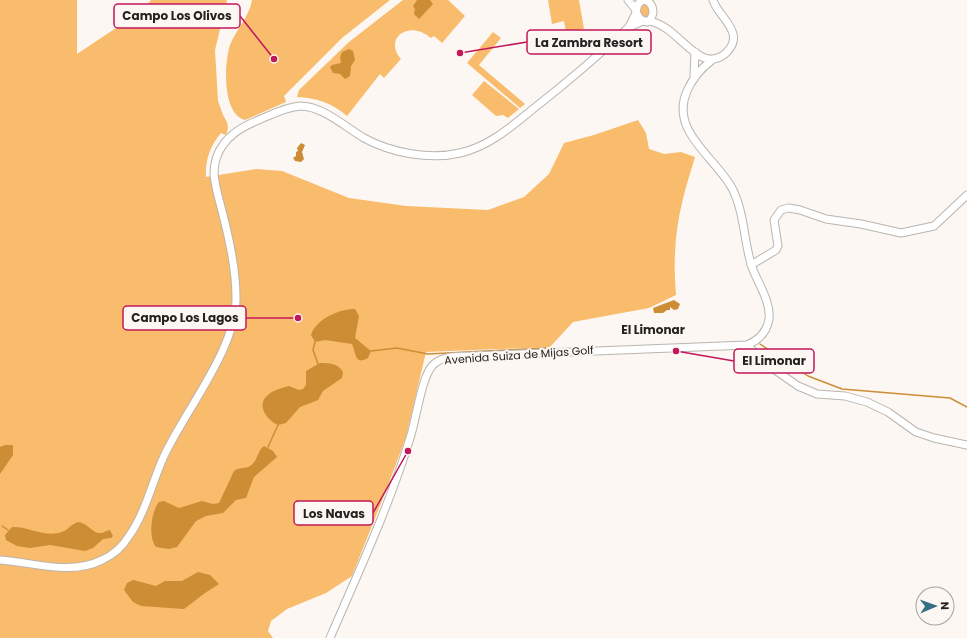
<svg xmlns="http://www.w3.org/2000/svg" width="967" height="638" font-family="Poppins,sans-serif">
  <style>
    .green { fill: #f9bb6c }
    .water { fill: #cc8d35 }
    .lines { fill: none; stroke-linecap: round; stroke-linejoin: round }
    .stream { stroke: #cc8d35; stroke-width: 1.5 }
    .street-casing { stroke: #bab5b0; stroke-width: 9 }
    .street { stroke: #fff; stroke-width: 7 }
    .labels { text-anchor: middle; dominant-baseline: central; stroke-width: 4; stroke-linejoin: round; paint-order: stroke }
    .street-label { font-size: 11px; fill: #242220; stroke: #fcf7f2 }
    .neighbourhood-label { font-size: 12px; font-weight: bold; fill: #242220; stroke: #fcf7f2 }
    .leader { fill: none; stroke: #c2185b; stroke-width: 1.5 }
    .callout-dot { fill: #c2185b; stroke: #fcf7f2; stroke-width: 1.5 }
    .callout { fill: #fcf7f2; stroke: #c2185b; stroke-width: 1.5 }
    .callout-label { font-size: 12px; text-anchor: middle; font-weight: bold; fill: #242220 }
  </style>
  <rect width="100%" height="100%" fill="#fcf7f2"/>
  <g class="green">
    <path d="M 0,0 L 77,0 L 77,54 L 143,10 L 151,0 L 227,0 L 215,50 L 218,101 L 223,115 L 227,122 L 228,128 L 226,135 L 221,133 C 210,146 205,160 206,177 L 256,169 L 282,171 L 349,198 L 406,206 L 488,210 L 524,197 L 549,174 L 564,143 L 594,135 L 638,120 L 646,133 L 649,149 L 664,154 L 681,152 L 695,157 C 691,171 686,185 683,199 C 675,229 673,263 676,295 L 649,308 L 573,322 L 550,347 L 426,352 L 406,437 L 387,488 L 352,576 L 326,593 L 287,609 L 271,621 L 268,631 L 273,638 L 0,638 Z"/>
    <path d="M 252,0 L 390,0 L 342,38 L 284,96 L 286,102 L 245,120 C 222,114 224,63 230,45 C 236,30 250,15 252,0 Z"/>
    <path d="M 403,0 L 448,0 L 465,16 L 442,43 L 434,36 L 431,38 C 409,19 383,38 401,59 L 384,78 L 380,74 L 347,116 C 332,103 317,98 297,97 L 299,90 L 349,42 Z"/>
    <path d="M 548,0 L 579,0 L 584,29 L 566,32 L 564,21 L 552,24 Z"/>
    <path d="M 645,3 L 649,9 L 650,14 L 644,19 L 639,13 L 640,5 Z"/>
    <path d="M 493,32 L 501,38 L 479,65 L 525,104 L 520,108 L 467,63 Z"/>
    <path d="M 484,81 L 519,109 L 508,118 L 503,115 L 496,116 L 472,95 Z"/>
  </g>
  <g class="water">
    <path d="M 417,0 L 430,0 L 433,4 L 419,19 L 414,14 L 415,9 L 413,6 Z"/>
    <path d="M 349,49 L 353,51 L 355,60 L 351,66 L 350,76 L 345,79 L 340,74 L 333,73 L 330,67 L 332,65 L 341,63 L 340,57 L 342,52 Z"/>
    <path d="M 301,143 L 305,145 L 302,152 L 304,159 L 301,162 L 295,161 L 293,158 L 296,156 L 296,152 L 298,151 L 297,148 Z"/>
    <path d="M 674,300 L 680,304 L 678,309 L 674,310 L 670,307 L 670,310 L 667,310 L 663,313 L 654,313 L 653,308 Z"/>
    <path d="M 355,309 L 359,316 L 355,338 L 371,351 L 368,358 C 354,366 356,352 352,344 L 325,340 L 315,342 L 311,335 C 316,319 339,309 355,309 Z"/>
    <path d="M 320,363 C 329,363 338,363 343,372 L 342,378 L 323,391 L 318,400 L 300,407 L 286,423 L 278,425 C 268,421 255,405 268,395 C 273,390 282,388 289,386 L 299,390 L 303,389 L 306,385 L 306,371 Z"/>
    <path d="M 5,445 L 13,445 L 13,455 L 0,474 L 0,447 Z"/>
    <path d="M 264,446 L 273,451 L 277,457 L 254,477 L 246,498 L 236,500 L 223,513 L 206,516 L 196,521 L 177,547 L 169,549 L 156,547 C 148,537 151,512 159,502 L 164,501 L 179,508 L 202,501 L 213,504 L 219,503 L 234,471 C 239,467 245,469 250,466 C 258,461 257,451 264,446 Z"/>
    <path d="M 78,522 C 89,523 92,534 101,533 C 104,533 107,530 110,530 L 113,536 L 111,538 L 103,539 L 93,548 L 85,551 L 50,545 L 30,548 L 17,546 L 6,540 L 5,535 L 12,527 C 29,526 44,538 62,532 C 68,530 71,524 78,522 Z"/>
    <path d="M 198,572 L 210,575 L 219,584 L 205,593 L 184,609 L 141,606 L 133,602 L 124,590 L 127,583 L 133,580 L 156,586 L 165,581 L 182,581 Z"/>
  </g>
  <g class="lines">
    <g class="stream">
      <path d="M 315,342 L 313,350 L 318,364"/>
      <path d="M 760,344 L 808,376 L 842,389 L 950,398 L 967,407"/>
      <path d="M 371,351 L 397,348 L 428,354 L 546,348"/>
      <path d="M 268,447 L 278,425"/>
      <path d="M 2,526 L 8,530"/>
    </g>
    <defs>
      <g id="street">
        <path d="M 628,0 L 636,10"/>
        <path d="M 643,0 L 638,4 L 636,12 L 640,19 L 647,22 C 654,17 655,9 649,2 L 644,0"/>
        <path d="M 636,13 L 629,27 L 643,21"/>
        <path d="M 648,21 C 679,24 698,77 726,53 C 731,48 735,41 733,34 C 730,21 717,13 713,0"/>
        <path d="M 694,76 L 695,52"/>
        <path d="M 751,265 L 776,250 L 778,246 L 774,220 L 781,210 L 789,208 L 800,210 L 826,219 L 861,224 L 901,233 L 934,226 L 967,195"/>
        <path d="M 747,345 L 765,363 L 798,386 L 817,394 L 845,396 L 867,402 L 888,412 L 916,432 L 934,438 L 967,445"/>
        <path d="M 0,560 C 33,562 70,576 102,560 C 113,555 123,546 129,536 C 146,512 152,482 164,456 C 186,409 237,348 236,297 C 236,269 230,242 223,215 C 220,202 215,188 214,174 C 214,164 217,153 223,145 C 231,133 248,124 261,119 C 273,114 286,107 300,106 C 323,106 345,127 364,138 C 391,153 430,160 460,153 C 491,146 514,124 538,105 C 570,80 600,54 629,27"/>
        <path d="M 330,638 C 358,573 389,507 410,438 C 416,421 421,379 432,366 C 442,355 458,357 472,356 L 747,345 C 759,340 767,332 769,319 C 771,300 756,281 751,264 C 744,240 744,213 733,190 C 717,158 669,132 687,91 C 693,78 700,69 711,61"/>
      </g>
    </defs>
    <use href="#street" class="street-casing"/>
    <use href="#street" class="street"/>
  </g>
  <g class="labels">
    <g class="street-label">
      <text transform="translate(519 355) rotate(-4)">Avenida Suiza de Mijas Golf</text>
    </g>
    <g class="neighbourhood-label">
      <text x="653" y="329">El Limonar</text>
    </g>
  </g>
  <path class="leader" d="M274 59L240 16M460 53L527 42M298 318L246 318M676 351L734 361M408 451L373 513"/>
  <g class="callout-dot">
    <circle cx="274" cy="59" r="4"/>
    <circle cx="460" cy="53" r="4"/>
    <circle cx="298" cy="318" r="4"/>
    <circle cx="676" cy="351" r="4"/>
    <circle cx="408" cy="451" r="4"/>
  </g>
  <g class="callout">
    <rect x="114" y="4" width="126" height="24" rx="4"/>
    <rect x="527" y="30" width="124" height="24" rx="4"/>
    <rect x="123" y="306" width="123" height="24" rx="4"/>
    <rect x="734" y="349" width="80" height="24" rx="4"/>
    <rect x="294" y="501" width="79" height="24" rx="4"/>
  </g>
  <g class="callout-label">
    <text x="177" y="20">Campo Los Olivos</text>
    <text x="589" y="47">La Zambra Resort</text>
    <text x="185" y="322">Campo Los Lagos</text>
    <text x="774" y="365">El Limonar</text>
    <text x="334" y="518">Los Navas</text>
  </g>
  <g transform="translate(935 606) rotate(88)"><circle r="19" fill="#fcf7f2" stroke="#a6a29e"/>
  <path d="M0-3L7 15L0 10L-7 15Z" fill="#337086"/>
  <text y="-6" font-size="11" font-weight="bold" text-anchor="middle" fill="#242220">N</text>
  </g>
</svg>
